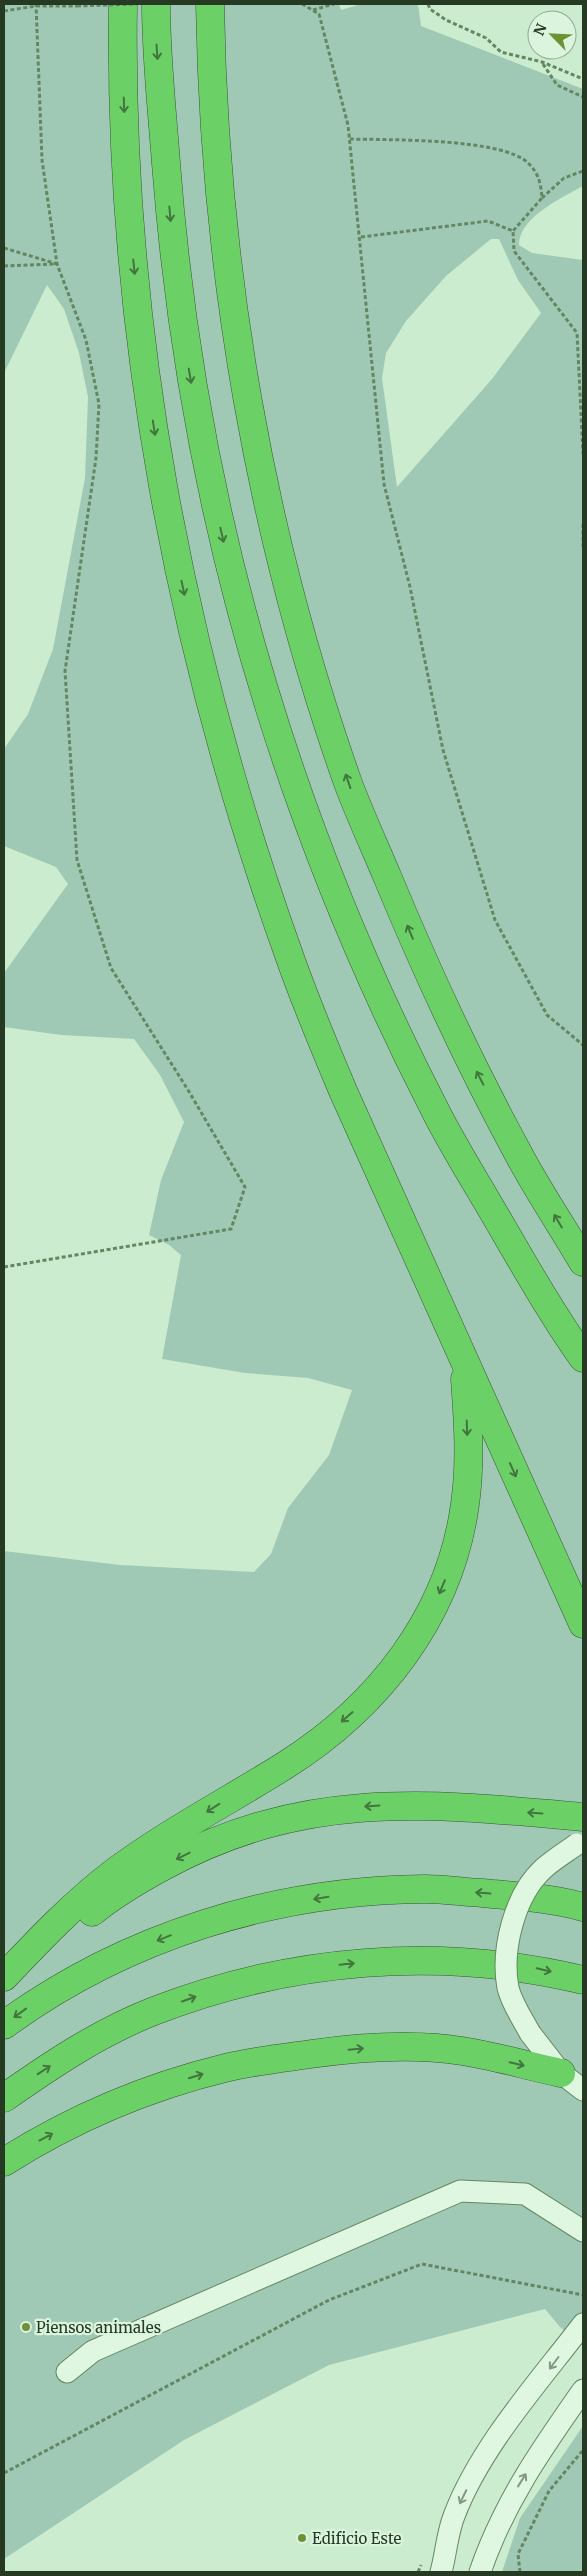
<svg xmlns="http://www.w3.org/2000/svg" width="587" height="2576" font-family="Merriweather,serif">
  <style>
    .green { fill: #a0c9b5; fill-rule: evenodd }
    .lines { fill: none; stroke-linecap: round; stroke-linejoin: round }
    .minor-casing { stroke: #648761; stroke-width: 23 }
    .highway-casing { stroke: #395635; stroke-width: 29 }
    .path { stroke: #648761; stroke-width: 3; stroke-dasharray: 4 2.5; stroke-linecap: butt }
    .minor { stroke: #dff7e1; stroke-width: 21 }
    .highway { stroke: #6bd166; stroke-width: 28 }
    .minor-bridge-casing { stroke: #648761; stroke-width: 23; stroke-linecap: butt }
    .path-bridge { stroke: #648761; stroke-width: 3; stroke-dasharray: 4 2.5; stroke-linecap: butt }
    .minor-bridge { stroke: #dff7e1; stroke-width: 21 }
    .oneway { stroke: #42763e }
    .oneway2 { stroke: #829882 }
    .poi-dot { fill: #6e9136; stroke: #dbf4de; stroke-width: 2 }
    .labels { text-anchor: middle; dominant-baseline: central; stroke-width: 4.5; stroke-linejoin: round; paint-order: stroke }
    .poi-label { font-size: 15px; fill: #263a23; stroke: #dbf4de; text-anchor: start }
  </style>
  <rect width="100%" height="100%" fill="#cceccf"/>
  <g class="green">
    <path d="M 4,4 L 339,4 L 341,10 L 361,4 L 418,4 L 421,26 L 583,89 L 583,186 C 562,198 519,217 519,245 L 532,253 L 583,260 L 583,2346 L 560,2327 L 545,2309 L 329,2365 L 184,2440 L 4,2559 L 4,1551 L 120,1565 L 254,1572 L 271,1554 L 288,1508 L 329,1455 L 352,1390 L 308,1378 L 245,1373 L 162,1359 L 181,1255 L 169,1245 L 149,1235 L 161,1180 L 184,1122 L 160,1075 L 134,1039 L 61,1035 L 4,1027 L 4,973 L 68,884 L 56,867 L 4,846 L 4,749 L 28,714 L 53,649 L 85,478 L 88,397 L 79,353 L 64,309 L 47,285 L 4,373 ZM 491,239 L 499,239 L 518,280 L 541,313 L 492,379 L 397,487 L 382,378 L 386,353 L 406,321 L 446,276 Z"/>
    <path d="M 583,2426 L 583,2572 L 502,2572 L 520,2518 Z"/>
  </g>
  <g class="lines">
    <defs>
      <g id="minor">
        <path d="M 530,2033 L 561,2073 L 583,2090"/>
        <path d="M 67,2372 L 93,2351 L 460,2191 L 525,2194 L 583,2231"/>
        <path d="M 441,2572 C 446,2554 447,2534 454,2516 C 480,2447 538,2383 583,2324"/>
        <path d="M 480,2572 C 504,2502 541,2450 583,2390"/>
      </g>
      <g id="highway">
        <path d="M 123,4 C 118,327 180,652 289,955 C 305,1001 324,1046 343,1091 L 583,1624"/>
        <path d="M 156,4 C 156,57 162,110 166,163 C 191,495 282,813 435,1110 C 450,1140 468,1169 485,1198 C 517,1252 547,1307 583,1358"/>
        <path d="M 210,4 C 214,267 260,535 348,783 C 360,815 374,845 387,876 C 426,970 469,1063 518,1153 C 538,1191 562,1226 583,1262"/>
        <path d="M 92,1912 C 113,1895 138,1880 162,1867 C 304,1789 429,1803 583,1817"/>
        <path d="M 4,1977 C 39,1940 75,1902 116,1871 C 169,1832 228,1801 284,1766 C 378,1707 450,1616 465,1504 C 471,1463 468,1420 465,1379"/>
        <path d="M 4,2025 C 126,1936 275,1890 425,1889 C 444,1889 463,1892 482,1893 C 515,1896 551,1898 583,1907"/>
        <path d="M 4,2098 C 51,2065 100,2032 154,2011 C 290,1958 441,1946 583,1980"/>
        <path d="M 4,2162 C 72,2119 147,2087 225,2068 C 253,2061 282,2058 311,2054 C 360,2047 412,2043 462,2051 C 495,2056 528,2066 561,2073"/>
      </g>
    </defs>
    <use href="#minor" class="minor-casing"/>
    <use href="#highway" class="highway-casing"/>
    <g class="path">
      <path d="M 302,4 L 319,14 L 348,125 L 384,484 L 410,587 L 443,750 L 495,920 L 547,1015 L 583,1045"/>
      <path d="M 428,4 L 430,9 L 446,20 L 486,38 L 501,52 L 542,62 L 583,79"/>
      <path d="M 313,10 L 334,4"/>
      <path d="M 4,11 L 36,6 L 77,6"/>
      <path d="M 543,64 L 557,85 L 583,97"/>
      <path d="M 350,139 C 388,140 503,138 528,163 C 539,173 541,185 542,198 L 513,231"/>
      <path d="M 542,198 L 564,178 L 583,171"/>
      <path d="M 361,237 L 488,221 L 513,231 L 514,251 L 577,333 L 583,454"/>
      <path d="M 4,248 L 57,264"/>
      <path d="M 4,266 L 54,264"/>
      <path d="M 583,524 L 583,547"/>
      <path d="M 4,1267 L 231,1229 L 245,1187 L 188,1090 L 111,968 L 77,860 L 65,671 L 96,458 L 99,404 L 86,340 L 57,264 L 42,160 L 36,4"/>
      <path d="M 4,2473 L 329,2300 L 422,2264 L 583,2295"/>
      <path d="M 418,2572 L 421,2565"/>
      <path d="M 520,2572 L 518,2554 L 549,2491 L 583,2450"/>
    </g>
    <use href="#minor" class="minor"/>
    <use href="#highway" class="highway"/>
    <defs>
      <path id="minor-bridge" d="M 530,2033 C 522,2018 512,2004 508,1988 C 501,1950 514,1896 543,1869 C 553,1860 566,1852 577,1844"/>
    </defs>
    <use href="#minor-bridge" class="minor-bridge-casing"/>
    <path class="path-bridge" d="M 77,6 L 138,4"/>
    <use href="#minor-bridge" class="minor-bridge"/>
  </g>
  <defs><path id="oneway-shaft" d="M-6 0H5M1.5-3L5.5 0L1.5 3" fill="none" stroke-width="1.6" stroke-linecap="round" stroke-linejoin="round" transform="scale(1.25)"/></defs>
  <g class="oneway">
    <use href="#oneway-shaft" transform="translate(157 52) rotate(86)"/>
    <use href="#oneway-shaft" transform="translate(124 105) rotate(88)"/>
    <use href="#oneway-shaft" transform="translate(170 214) rotate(85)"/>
    <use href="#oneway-shaft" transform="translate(134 267) rotate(84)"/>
    <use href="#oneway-shaft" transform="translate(190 376) rotate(80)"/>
    <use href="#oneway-shaft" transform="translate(154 428) rotate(81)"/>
    <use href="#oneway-shaft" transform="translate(222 535) rotate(77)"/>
    <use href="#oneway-shaft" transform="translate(183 588) rotate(78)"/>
    <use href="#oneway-shaft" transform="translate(348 781) rotate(-109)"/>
    <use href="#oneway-shaft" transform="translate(410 932) rotate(-113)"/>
    <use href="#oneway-shaft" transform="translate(480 1078) rotate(-117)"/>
    <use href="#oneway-shaft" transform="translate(558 1221) rotate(-121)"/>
    <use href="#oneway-shaft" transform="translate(467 1428) rotate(88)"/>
    <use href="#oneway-shaft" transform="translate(513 1470) rotate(66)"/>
    <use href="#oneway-shaft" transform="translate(442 1587) rotate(113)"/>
    <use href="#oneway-shaft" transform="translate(347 1717) rotate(139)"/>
    <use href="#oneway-shaft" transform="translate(372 1806) rotate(176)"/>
    <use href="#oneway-shaft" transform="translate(213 1808) rotate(147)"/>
    <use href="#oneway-shaft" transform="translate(535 1813) rotate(-176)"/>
    <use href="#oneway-shaft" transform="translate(183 1856) rotate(153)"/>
    <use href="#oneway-shaft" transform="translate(483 1893) rotate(-176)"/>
    <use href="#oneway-shaft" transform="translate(321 1898) rotate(171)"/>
    <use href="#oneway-shaft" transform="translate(164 1938) rotate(158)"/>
    <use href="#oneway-shaft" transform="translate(347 1964) rotate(-6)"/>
    <use href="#oneway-shaft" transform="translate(544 1970) rotate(13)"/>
    <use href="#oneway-shaft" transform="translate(189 1999) rotate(-19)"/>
    <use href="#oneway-shaft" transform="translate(20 2013) rotate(144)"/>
    <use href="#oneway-shaft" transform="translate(356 2049) rotate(-5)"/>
    <use href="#oneway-shaft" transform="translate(517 2064) rotate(13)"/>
    <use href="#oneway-shaft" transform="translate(44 2070) rotate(-33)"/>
    <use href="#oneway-shaft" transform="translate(196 2076) rotate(-17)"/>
    <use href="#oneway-shaft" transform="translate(46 2137) rotate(-28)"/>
  </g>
  <g class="oneway2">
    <use href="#oneway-shaft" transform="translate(554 2363) rotate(127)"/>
    <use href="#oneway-shaft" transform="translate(522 2480) rotate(-58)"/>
    <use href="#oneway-shaft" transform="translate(463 2497) rotate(116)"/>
  </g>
  <g class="poi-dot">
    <circle cx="26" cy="2327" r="5"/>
    <circle cx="302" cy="2538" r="5"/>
  </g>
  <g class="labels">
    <g class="poi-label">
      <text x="36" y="2327">Piensos animales</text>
      <text x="312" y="2538">Edificio Este</text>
    </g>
  </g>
  <rect width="587" height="2576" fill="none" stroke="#263a23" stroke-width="10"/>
  <g transform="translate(552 35) rotate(294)"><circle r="24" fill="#dbf4de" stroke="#93aa93"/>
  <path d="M0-4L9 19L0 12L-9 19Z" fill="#6e9136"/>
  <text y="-8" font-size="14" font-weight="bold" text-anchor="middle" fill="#263a23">N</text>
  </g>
</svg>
